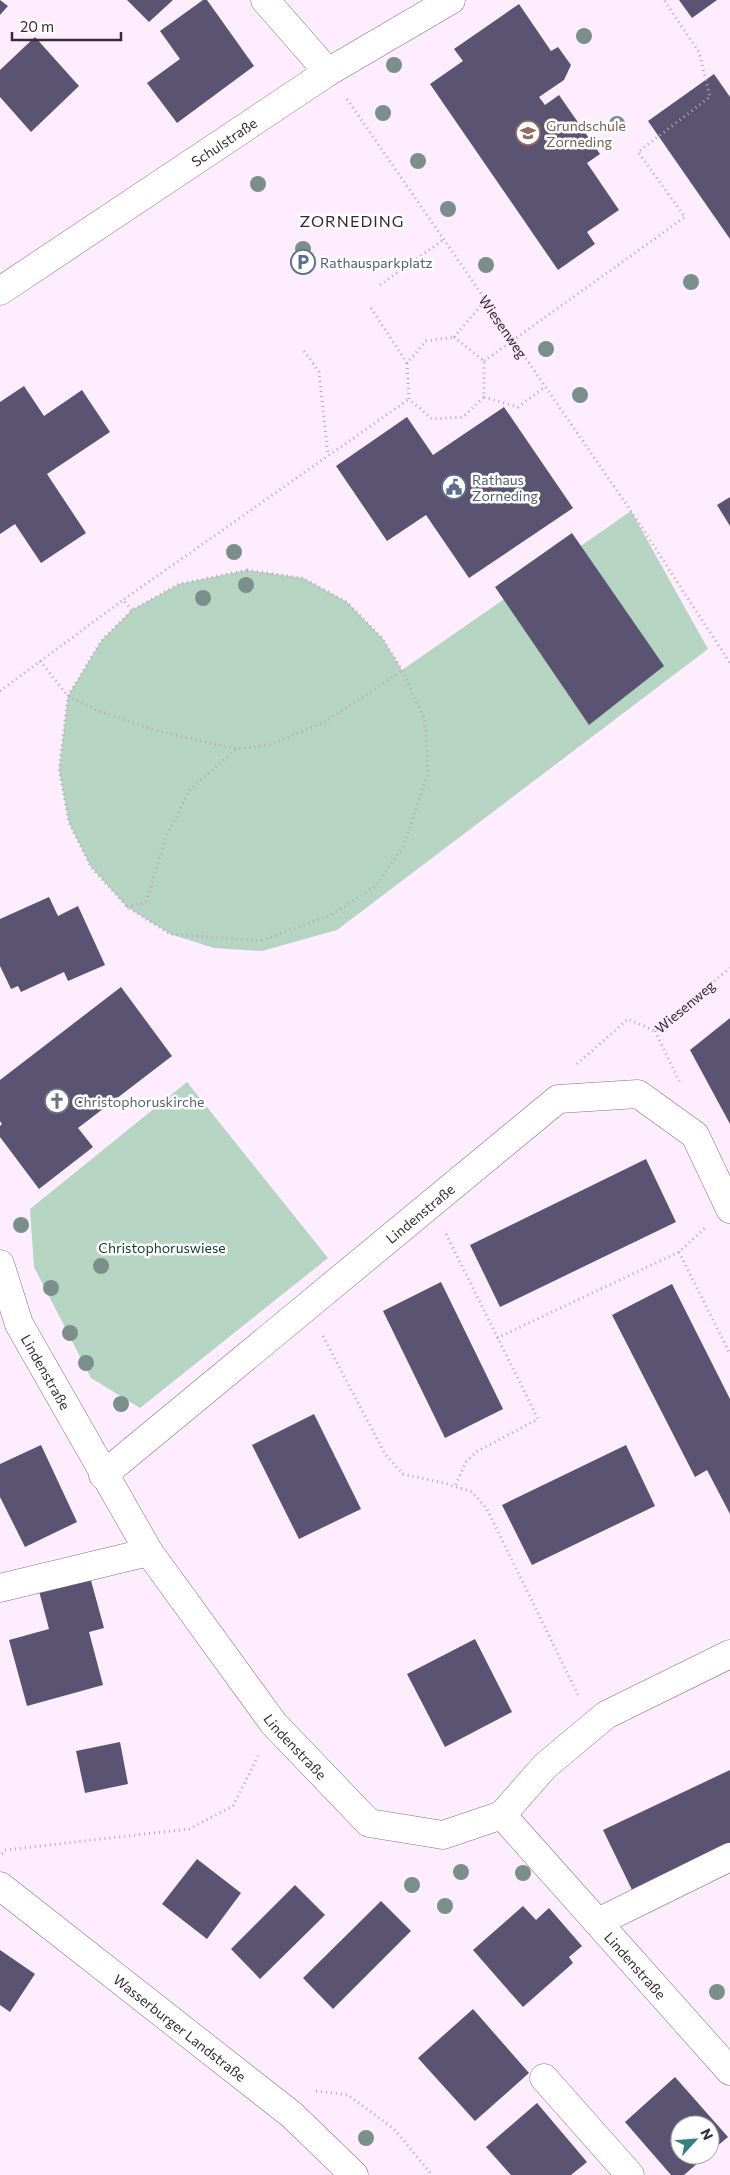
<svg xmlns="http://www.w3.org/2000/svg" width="730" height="2175" font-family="Commissioner,sans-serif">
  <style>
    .green { fill: #b5d4c2 }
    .building { fill: #5a5371 }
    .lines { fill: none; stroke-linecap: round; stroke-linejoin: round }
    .minor-casing { stroke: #886f88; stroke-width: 29 }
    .path { stroke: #b7a8b7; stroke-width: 3; stroke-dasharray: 1 4; stroke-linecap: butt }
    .minor { stroke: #fff; stroke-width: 28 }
    .tree { fill: #7b8f8a }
    .labels { text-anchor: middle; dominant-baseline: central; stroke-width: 5; stroke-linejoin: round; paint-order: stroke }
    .education-label { font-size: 14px; fill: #785e54; stroke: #fff; text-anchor: start }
    .street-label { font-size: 14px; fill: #372c37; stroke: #fff }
    .service-label { font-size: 14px; fill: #4e5e75; stroke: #fff; text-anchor: start }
    .worship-label { font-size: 14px; fill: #5b616d; stroke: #fff; text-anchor: start }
    .park-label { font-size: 14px; fill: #10422c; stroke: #fff }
    .quarter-label { font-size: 16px; letter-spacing: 1px; fill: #392439; stroke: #fff }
  </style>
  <rect width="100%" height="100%" fill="#feedfe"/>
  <g class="green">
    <path d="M 631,511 L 708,649 L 337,930 L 262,951 L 214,948 L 170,934 L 127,907 L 91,867 L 69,823 L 59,770 L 68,696 L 101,641 L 132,610 L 179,584 L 247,570 L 303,578 L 347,602 L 383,639 L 402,670 Z"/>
    <path d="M 187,1082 L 328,1258 L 140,1408 L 91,1378 L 34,1267 L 30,1209 Z"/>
  </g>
  <g class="building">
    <path d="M 0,0 L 8,6 L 0,15 Z"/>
    <path d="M 127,0 L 173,0 L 149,22 Z"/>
    <path d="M 203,0 L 207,0 L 254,66 L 177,123 L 147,83 L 180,59 L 160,31 Z"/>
    <path d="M 679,0 L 717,0 L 692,18 Z"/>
    <path d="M 519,4 L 551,51 L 558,47 L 571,65 L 564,80 L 539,97 L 545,105 L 559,95 L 600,154 L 587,163 L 619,210 L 587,232 L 595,244 L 558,270 L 430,84 L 463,61 L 454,49 Z"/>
    <path d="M 35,37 L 79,86 L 31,132 L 0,97 L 0,70 Z"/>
    <path d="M 714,74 L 730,97 L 730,239 L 648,121 Z"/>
    <path d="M 24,386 L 44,416 L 82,390 L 110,432 L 47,474 L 86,533 L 41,563 L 15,524 L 0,534 L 0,402 Z"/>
    <path d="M 504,407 L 573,508 L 469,578 L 426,515 L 387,541 L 336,466 L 407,417 L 433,455 Z"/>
    <path d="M 730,497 L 730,526 L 717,505 Z"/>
    <path d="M 572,533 L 664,666 L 589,725 L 495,587 Z"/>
    <path d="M 49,897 L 58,916 L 78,906 L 105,965 L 68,981 L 64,972 L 21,992 L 18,986 L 11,989 L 0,966 L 0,919 Z"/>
    <path d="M 121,987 L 172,1056 L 78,1128 L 93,1147 L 39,1189 L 0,1137 L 0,1126 L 2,1124 L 0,1121 L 0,1080 Z"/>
    <path d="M 730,1018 L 730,1124 L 690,1050 Z"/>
    <path d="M 646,1159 L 676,1222 L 500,1307 L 470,1245 Z"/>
    <path d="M 441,1282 L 503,1409 L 445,1438 L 383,1311 Z"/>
    <path d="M 672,1284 L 730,1399 L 730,1514 L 707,1470 L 695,1477 L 612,1315 Z"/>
    <path d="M 314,1414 L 361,1509 L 299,1539 L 252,1445 Z"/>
    <path d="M 41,1445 L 77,1522 L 25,1547 L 0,1497 L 0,1464 Z"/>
    <path d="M 626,1445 L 655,1506 L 532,1565 L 502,1505 Z"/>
    <path d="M 90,1577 L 104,1628 L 89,1632 L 103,1685 L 27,1706 L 9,1640 L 49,1629 L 39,1591 Z"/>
    <path d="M 475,1639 L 512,1712 L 445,1747 L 407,1674 Z"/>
    <path d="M 120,1742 L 128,1784 L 85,1793 L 76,1751 Z"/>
    <path d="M 730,1770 L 730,1848 L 634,1894 L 603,1830 Z"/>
    <path d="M 197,1859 L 241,1893 L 207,1939 L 162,1904 Z"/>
    <path d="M 295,1885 L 325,1915 L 260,1979 L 231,1949 Z"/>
    <path d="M 381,1901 L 411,1931 L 333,2009 L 303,1978 Z"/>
    <path d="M 523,1906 L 536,1920 L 549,1908 L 582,1946 L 569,1957 L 573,1963 L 523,2007 L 473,1950 Z"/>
    <path d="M 0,1950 L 35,1974 L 10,2012 L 0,2005 Z"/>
    <path d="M 473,2009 L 529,2073 L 475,2121 L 418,2058 Z"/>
    <path d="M 675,2077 L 728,2137 L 710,2152 L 710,2125 L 680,2125 L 680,2155 L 707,2155 L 684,2175 L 671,2175 L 625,2122 Z"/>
    <path d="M 537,2103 L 587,2162 L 571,2175 L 511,2175 L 486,2147 Z"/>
  </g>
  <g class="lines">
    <defs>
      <g id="minor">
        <path d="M 265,0 L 328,72"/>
        <path id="s3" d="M 0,291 L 328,72 L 451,0"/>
        <path id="s4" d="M 0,1264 L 19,1324 L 149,1552 L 274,1724 L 369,1823 L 443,1835 L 502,1815 L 545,1766 L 606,1715 L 730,1654"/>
        <path id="s5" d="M 103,1475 L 558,1099 L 638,1094 L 695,1135 L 730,1209"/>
        <path d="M 0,1588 L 149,1552"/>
        <path id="s6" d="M 502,1815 L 730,2071"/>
        <path id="s7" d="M 0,1886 L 292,2115 L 354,2175"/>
        <path d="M 598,1922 L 730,1857"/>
        <path d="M 544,2078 L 630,2175"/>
      </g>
    </defs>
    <use href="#minor" class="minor-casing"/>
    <g class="path">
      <path id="s1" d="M 347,99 L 631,511 L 730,663"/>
      <path d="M 380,285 L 443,240"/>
      <path d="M 371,308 L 407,363"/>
      <path d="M 454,337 L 484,361 L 484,397 L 463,417 L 432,419 L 409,399 L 407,363 L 426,341 Z"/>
      <path d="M 454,337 L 485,301"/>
      <path d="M 304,351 L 319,372 L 328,455"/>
      <path d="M 484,361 L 685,217 L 638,152 L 710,97 L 699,52 L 664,0"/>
      <path d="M 484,397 L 518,407 L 545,387"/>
      <path d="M 247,570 L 303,578 L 347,602 L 383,639 L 402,670 L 425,720 L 428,773 L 403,847 L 375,887 L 331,915 L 260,941 L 170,934 L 127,907 L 91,867 L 69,823 L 59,769 L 68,696 L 101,641 L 132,610 L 179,584 Z"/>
      <path d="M 132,610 L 123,600 L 409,399"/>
      <path d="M 40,661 L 68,696 L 97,710 L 154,730 L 236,749 L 269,745 L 325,722 L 402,671"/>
      <path d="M 0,691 L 123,600"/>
      <path d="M 127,907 L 146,902 L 166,837 L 189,791 L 236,749"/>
      <path d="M 655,1031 L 680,1083"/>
      <path id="s2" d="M 577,1064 L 628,1019 L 655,1031 L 730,968"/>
      <path d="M 446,1234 L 538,1419 L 476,1452 L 466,1462 L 455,1486"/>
      <path d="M 679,1252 L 730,1354"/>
      <path d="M 323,1336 L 385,1454 L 403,1474 L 444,1483 L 472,1492 L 487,1509 L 579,1697"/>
      <path d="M 497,1338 L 679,1252 L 705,1228"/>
      <path d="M 2,1854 L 5,1850 L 189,1829 L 233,1806 L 258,1756"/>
      <path d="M 316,2091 L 348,2095 L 394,2129 L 432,2175"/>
    </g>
    <use href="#minor" class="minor"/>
  </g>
  <g class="tree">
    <circle cx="584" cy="36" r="8"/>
    <circle cx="394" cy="65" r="8"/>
    <circle cx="383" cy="113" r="8"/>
    <circle cx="617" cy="124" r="8"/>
    <circle cx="418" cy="161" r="8"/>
    <circle cx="258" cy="184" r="8"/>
    <circle cx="448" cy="209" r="8"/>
    <circle cx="303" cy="249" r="8"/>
    <circle cx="486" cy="265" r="8"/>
    <circle cx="691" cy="282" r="8"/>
    <circle cx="546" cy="349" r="8"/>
    <circle cx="580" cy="395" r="8"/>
    <circle cx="234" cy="552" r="8"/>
    <circle cx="246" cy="585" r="8"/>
    <circle cx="203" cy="598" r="8"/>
    <circle cx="21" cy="1225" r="8"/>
    <circle cx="101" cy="1266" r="8"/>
    <circle cx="51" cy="1288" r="8"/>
    <circle cx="70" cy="1333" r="8"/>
    <circle cx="86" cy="1363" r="8"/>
    <circle cx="121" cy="1404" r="8"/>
    <circle cx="461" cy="1872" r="8"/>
    <circle cx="523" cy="1873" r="8"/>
    <circle cx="412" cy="1885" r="8"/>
    <circle cx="445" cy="1906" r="8"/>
    <circle cx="717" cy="1992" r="8"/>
    <circle cx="366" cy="2138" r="8"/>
  </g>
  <defs>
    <symbol id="school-ring" viewBox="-11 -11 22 22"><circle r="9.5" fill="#fff" stroke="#8d6e63" stroke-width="1.5"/><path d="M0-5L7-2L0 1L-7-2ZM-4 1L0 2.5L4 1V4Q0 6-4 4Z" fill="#8d6e63"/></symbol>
    <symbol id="parking-ring" viewBox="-11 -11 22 22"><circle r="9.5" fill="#fff" stroke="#5c6f8a" stroke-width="1.5"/><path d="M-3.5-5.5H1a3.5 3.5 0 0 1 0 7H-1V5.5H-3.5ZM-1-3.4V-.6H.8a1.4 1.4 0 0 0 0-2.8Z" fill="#5c6f8a"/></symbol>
    <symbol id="civic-ring" viewBox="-11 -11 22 22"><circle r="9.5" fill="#fff" stroke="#5c6f8a" stroke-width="1.5"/><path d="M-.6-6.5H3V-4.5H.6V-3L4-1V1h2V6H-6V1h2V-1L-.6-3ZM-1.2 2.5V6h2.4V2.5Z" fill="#5c6f8a"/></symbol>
    <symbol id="church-ring" viewBox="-11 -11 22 22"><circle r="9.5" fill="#fff" stroke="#6b7280" stroke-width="1.5"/><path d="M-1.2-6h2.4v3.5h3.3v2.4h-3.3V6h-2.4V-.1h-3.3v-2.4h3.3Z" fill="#6b7280"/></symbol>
  </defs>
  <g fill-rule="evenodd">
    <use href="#school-ring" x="514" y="119" width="28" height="28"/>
    <use href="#parking-ring" x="289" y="248" width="28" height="28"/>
    <use href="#civic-ring" x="440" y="473" width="28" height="28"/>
    <use href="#church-ring" x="43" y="1087" width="28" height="28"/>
  </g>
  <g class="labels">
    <g class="education-label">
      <text x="546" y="125">Grundschule<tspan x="546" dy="16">Zorneding</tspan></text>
    </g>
    <g class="street-label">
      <text stroke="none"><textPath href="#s3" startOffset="269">Schulstraße</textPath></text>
      <text stroke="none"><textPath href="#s1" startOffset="276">Wiesenweg</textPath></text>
      <text stroke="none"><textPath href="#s2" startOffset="136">Wiesenweg</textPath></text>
      <text stroke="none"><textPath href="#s5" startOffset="411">Lindenstraße</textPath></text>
      <text stroke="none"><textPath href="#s4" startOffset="118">Lindenstraße</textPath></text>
      <text stroke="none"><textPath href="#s4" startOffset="569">Lindenstraße</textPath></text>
      <text stroke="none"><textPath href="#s6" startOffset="201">Lindenstraße</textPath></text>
      <text stroke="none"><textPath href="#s7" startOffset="229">Wasserburger Landstraße</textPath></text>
    </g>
    <g class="service-label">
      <text x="320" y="262">Rathausparkplatz</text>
      <text x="472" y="479">Rathaus<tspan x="472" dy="16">Zorneding</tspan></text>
    </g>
    <g class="worship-label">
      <text x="74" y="1101">Christophoruskirche</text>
    </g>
    <g class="park-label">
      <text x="162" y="1247">Christophoruswiese</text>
    </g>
    <g class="quarter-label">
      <text x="352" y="220">ZORNEDING</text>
    </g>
  </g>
  <g transform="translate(695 2140) rotate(64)"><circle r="24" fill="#ffffff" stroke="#afabaf"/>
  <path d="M0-4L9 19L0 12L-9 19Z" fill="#388182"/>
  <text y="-8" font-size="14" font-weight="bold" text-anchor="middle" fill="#372c37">N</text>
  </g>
  <path d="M12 32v8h109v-8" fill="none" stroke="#372c37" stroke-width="2.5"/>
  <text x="20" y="32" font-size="15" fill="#372c37" stroke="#ffffff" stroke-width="4" paint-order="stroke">20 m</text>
</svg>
